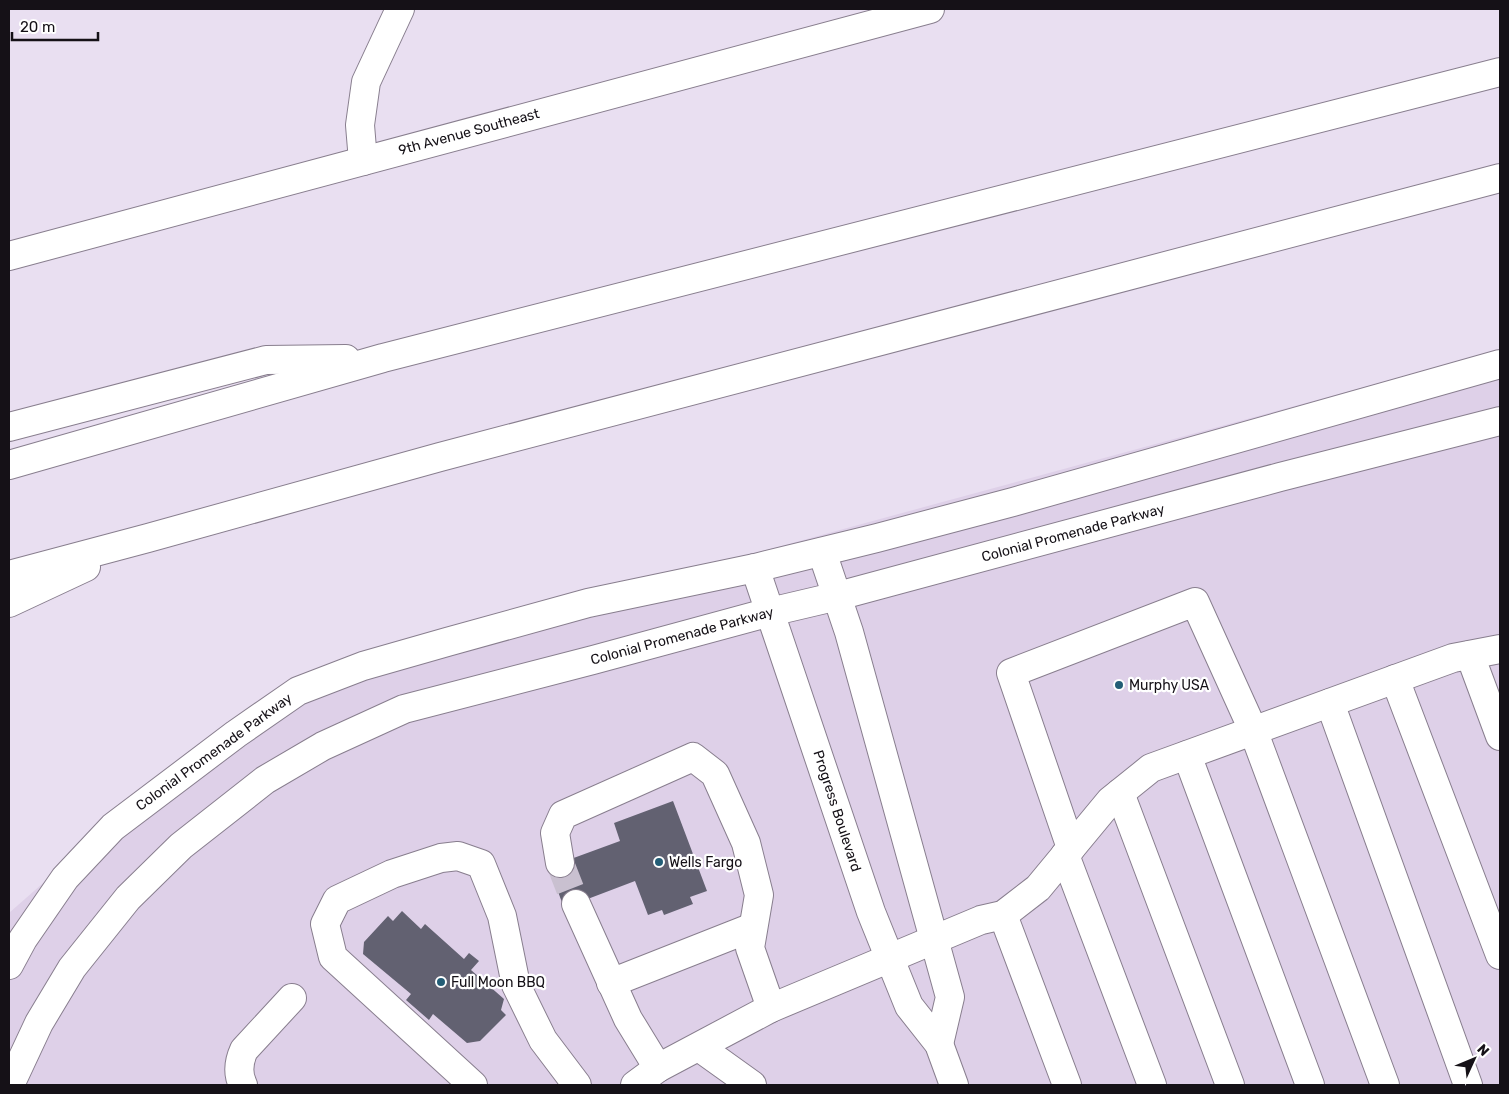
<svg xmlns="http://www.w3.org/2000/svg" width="1509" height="1094" font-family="Rubik,sans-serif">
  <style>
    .built { fill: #ded0e8 }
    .building { fill: #626171 }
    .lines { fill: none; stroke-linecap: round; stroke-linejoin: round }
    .minor-tunnel { stroke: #c9c0d0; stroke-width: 28; stroke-dasharray: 28 14; stroke-linecap: butt }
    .minor-casing { stroke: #887e8e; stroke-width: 30 }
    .highway-casing { stroke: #887e8e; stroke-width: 30 }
    .minor { stroke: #fff; stroke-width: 28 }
    .highway { stroke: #fff; stroke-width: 28 }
    .poi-dot { fill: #235d76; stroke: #fff; stroke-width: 2 }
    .labels { text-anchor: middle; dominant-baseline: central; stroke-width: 4.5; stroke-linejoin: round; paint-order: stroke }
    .street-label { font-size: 14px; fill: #151117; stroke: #fff }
    .poi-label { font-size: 14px; fill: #151117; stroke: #fff; text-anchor: start }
  </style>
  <rect width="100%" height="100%" fill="#e9dff1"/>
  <path class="built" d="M 1500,350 L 1500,1085 L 9,1085 L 9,913 L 75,855 L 308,675 Z"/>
  <g class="building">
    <path d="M 673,801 L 707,891 L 690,897 L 693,904 L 664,915 L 662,910 L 648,915 L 635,881 L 564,908 L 549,867 L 620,841 L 614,823 Z"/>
    <path d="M 402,911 L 421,929 L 425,924 L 464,959 L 469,953 L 479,961 L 471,970 L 504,999 L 501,1010 L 506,1015 L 480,1041 L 467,1043 L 433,1014 L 429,1020 L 406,1000 L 411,994 L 363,954 L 364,942 L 388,916 L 393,921 Z"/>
  </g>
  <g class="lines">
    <path class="minor-tunnel" d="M 560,863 L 576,904"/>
    <defs>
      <g id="minor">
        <path d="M 363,161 L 360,125 L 366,82 L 400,9"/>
        <path d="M 9,256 L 930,9"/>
        <path d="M 822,552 L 849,632 L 950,997 L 939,1044"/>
        <path d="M 755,568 L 871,912 L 909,1006 L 939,1044 L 954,1085"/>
        <path d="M 1470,655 L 1500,736"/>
        <path d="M 1395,679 L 1500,955"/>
        <path d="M 1330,703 L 1468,1085"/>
        <path d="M 1187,755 L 1310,1085"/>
        <path d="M 1120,793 L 1230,1085"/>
        <path d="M 1071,848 L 1011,673 L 1195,602 L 1253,730 L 1385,1085"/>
        <path d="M 1065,855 L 1152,1085"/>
        <path d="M 560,863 L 555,833 L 563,815 L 693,757 L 715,774 L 746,843 L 759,895 L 750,948 L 771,1008"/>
        <path d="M 576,904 L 628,1019 L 658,1068"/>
        <path d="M 1003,915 L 1067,1085"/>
        <path d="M 9,965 L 23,939 L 65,878 L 113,827 L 236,734 L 298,691 L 363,666 L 447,642 L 588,603 L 755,568 L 877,538 L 1013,502 L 1500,364"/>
        <path d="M 611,983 L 753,927"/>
        <path d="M 699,1047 L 752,1085"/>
        <path d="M 10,1085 L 39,1023 L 72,968 L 128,898 L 181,846 L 265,780 L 323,746 L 404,709 L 593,660 L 770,612 L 838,596 L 1280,477 L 1500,421"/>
        <path d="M 243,1085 C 237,1073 239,1061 244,1050 L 292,998"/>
        <path d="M 473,1085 L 333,957 L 325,924 L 337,900 L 392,874 L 441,858 L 458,856 L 481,864 L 502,916 L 516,985 L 543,1040 L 577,1085"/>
        <path d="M 635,1085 L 658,1068 L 771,1008 L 981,920 L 1003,915 L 1038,888 L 1110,801 L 1151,768 L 1453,658 L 1500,649"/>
      </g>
      <g id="highway">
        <path d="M 9,427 L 266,360 L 346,359"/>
        <path d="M 9,465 L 383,358 L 1500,72"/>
        <path d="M 9,575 L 148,538 L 440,457 L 1500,178"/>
        <path d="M 9,603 L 86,567"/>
      </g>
    </defs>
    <use href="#minor" class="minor-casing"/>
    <use href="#highway" class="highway-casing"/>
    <use href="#minor" class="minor"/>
    <use href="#highway" class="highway"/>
  </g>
  <g class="poi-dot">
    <circle cx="1119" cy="685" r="5"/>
    <circle cx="659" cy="862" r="5"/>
    <circle cx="441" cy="982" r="5"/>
  </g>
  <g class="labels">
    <g class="street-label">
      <text transform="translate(469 132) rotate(-15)">9th Avenue Southeast</text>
      <text transform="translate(1073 533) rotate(-15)">Colonial Promenade Parkway</text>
      <text transform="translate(682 636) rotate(-15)">Colonial Promenade Parkway</text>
      <text transform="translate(214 752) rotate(-36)">Colonial Promenade Parkway</text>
      <text transform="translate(837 811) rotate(72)">Progress Boulevard</text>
    </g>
    <g class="poi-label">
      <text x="1129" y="685">Murphy USA</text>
      <text x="669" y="862">Wells Fargo</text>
      <text x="451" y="982">Full Moon BBQ</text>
    </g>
  </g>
  <rect width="1509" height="1094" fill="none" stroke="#151117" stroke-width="20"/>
  <g transform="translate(1474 1059) rotate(46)" stroke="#ffffff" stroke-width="4" paint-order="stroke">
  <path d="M0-4L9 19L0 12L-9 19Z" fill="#151117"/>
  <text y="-8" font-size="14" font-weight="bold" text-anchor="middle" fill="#151117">N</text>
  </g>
  <path d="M12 32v8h86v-8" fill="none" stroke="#151117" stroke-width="2.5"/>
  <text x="20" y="32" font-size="15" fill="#151117" stroke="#ffffff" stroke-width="4" paint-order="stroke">20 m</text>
</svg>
